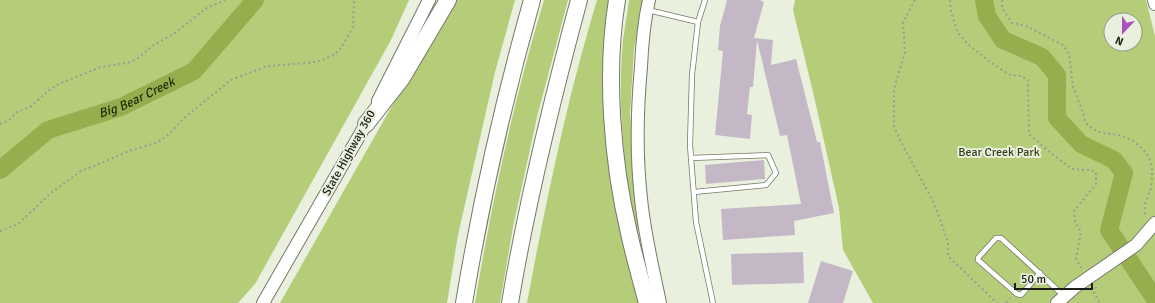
<svg xmlns="http://www.w3.org/2000/svg" width="1155" height="303" font-family="Signika,sans-serif">
  <style>
    .green { fill: #b5cd79; fill-rule: evenodd }
    .lines { fill: none; stroke-linecap: round; stroke-linejoin: round }
    .river { stroke: #95af4f; stroke-width: 18 }
    .building { fill: #c4b8c7 }
    .lane-casing { stroke: #747969; stroke-width: 6 }
    .secondary-casing { stroke: #747969; stroke-width: 14 }
    .highway-casing { stroke: #747969; stroke-width: 18 }
    .path { stroke: #999e90; stroke-width: 2; stroke-dasharray: 2 3; stroke-linecap: butt }
    .lane { stroke: #fff; stroke-width: 4.5 }
    .secondary { stroke: #fff; stroke-width: 12 }
    .highway { stroke: #fff; stroke-width: 16 }
    .labels { text-anchor: middle; dominant-baseline: central; stroke-width: 4; stroke-linejoin: round; paint-order: stroke }
    .park-label { font-size: 12px; fill: #354018; stroke: #eaf0de }
    .street-label { font-size: 12px; fill: #1d1f19; stroke: #eaf0de }
    .water-label { font-size: 13px; font-style: italic; fill: #242e05; stroke: #eaf0de }
  </style>
  <rect width="100%" height="100%" fill="#eaf0de"/>
  <g class="green">
    <path d="M 0,0 L 409,0 L 391,40 L 255,284 L 238,303 L 0,303 Z"/>
    <path d="M 455,0 L 515,0 L 495,72 L 458,235 L 447,303 L 280,303 L 430,39 Z"/>
    <path d="M 544,0 L 568,0 L 537,117 L 513,227 L 500,303 L 475,303 C 492,201 514,99 544,0 Z"/>
    <path d="M 597,0 L 613,0 L 607,70 L 643,303 L 527,303 C 546,201 567,99 597,0 Z"/>
    <path d="M 629,0 L 643,0 L 634,49 L 630,114 L 639,229 L 636,230 C 624,172 618,110 622,51 C 623,34 627,17 629,0 Z"/>
    <path d="M 795,0 L 1146,0 L 1155,36 L 1155,303 L 873,303 L 843,250 L 839,208 L 813,92 L 793,10 ZM 1111,20 L 1135,20 L 1135,44 L 1111,44 Z"/>
  </g>
  <g class="lines">
    <g class="river">
      <path d="M 984,0 L 987,16 L 1003,40 L 1042,57 L 1057,75 L 1057,118 L 1081,144 L 1114,160 L 1124,173 L 1109,230 L 1155,299"/>
      <path id="s1" d="M 0,170 L 48,130 L 121,107 L 194,71 L 255,0"/>
    </g>
  </g>
  <g class="building">
    <path d="M 727,0 L 761,0 L 761,1 L 764,2 L 754,38 L 773,40 L 771,65 L 796,59 L 817,142 L 820,142 L 834,213 L 794,221 L 795,235 L 723,240 L 721,209 L 801,204 L 787,135 L 780,136 L 757,40 L 753,87 L 750,87 L 747,114 L 752,115 L 750,139 L 715,135 L 723,51 L 718,50 L 720,26 Z"/>
    <path d="M 764,160 L 765,179 L 706,184 L 705,165 Z"/>
    <path d="M 803,252 L 804,283 L 732,285 L 731,254 Z"/>
    <path d="M 821,261 L 853,271 L 843,303 L 808,303 Z"/>
  </g>
  <g class="lines">
    <defs>
      <g id="lane">
        <path d="M 705,0 L 698,22 L 692,75 L 690,145 L 696,222 L 713,303"/>
        <path d="M 648,10 L 698,22"/>
        <path d="M 691,158 L 768,155 L 776,173 L 766,185 L 694,192"/>
        <path d="M 1040,273 L 1021,295 L 1017,294 L 978,260 L 978,258 L 996,238 L 1001,238 L 1064,296"/>
      </g>
      <g id="secondary">
        <path d="M 649,0 C 644,22 642,44 641,67 C 637,110 636,154 641,198 C 644,233 653,268 660,303"/>
        <path d="M 1154,0 L 1155,4"/>
        <path d="M 378,101 L 429,0"/>
        <path d="M 263,303 L 370,117"/>
        <path d="M 1057,303 L 1075,287 L 1136,245 L 1155,223"/>
      </g>
      <g id="highway">
        <path d="M 617,0 C 605,73 612,161 629,233 C 634,256 641,280 647,303"/>
        <path d="M 366,124 L 402,78 L 448,0"/>
        <path d="M 464,303 C 481,201 504,99 532,0"/>
        <path d="M 510,303 C 527,201 552,100 579,0"/>
      </g>
    </defs>
    <use href="#lane" class="lane-casing"/>
    <use href="#secondary" class="secondary-casing"/>
    <use href="#highway" class="highway-casing"/>
    <g class="path">
      <path d="M 915,0 L 903,22 L 905,52 L 894,89 L 894,126 L 900,140 L 934,203 L 948,242 L 948,256 L 997,303"/>
      <path d="M 950,0 L 951,12 L 958,33 L 968,44 L 990,62 L 1010,75 L 1021,76 L 1028,80 L 1029,134 L 1048,151 L 1072,169 L 1089,170 L 1096,172 L 1096,184 L 1074,211 L 1075,222 L 1081,232 L 1076,259 L 1082,269"/>
      <path d="M 1002,0 L 1002,8 L 1012,23 L 1026,26 L 1063,45 L 1069,54 L 1073,87 L 1083,112 L 1085,122 C 1088,125 1091,128 1095,130 C 1103,135 1113,133 1122,136 C 1137,141 1153,155 1152,172 C 1152,177 1152,183 1151,187 C 1148,199 1142,204 1146,217"/>
      <path d="M 0,124 L 9,120 L 17,112 L 30,107 L 49,90 L 61,83 L 101,67 L 127,63 L 137,59 L 152,46 L 175,33 L 205,9 L 225,0"/>
      <path d="M 0,231 L 18,224 L 52,192 L 81,171 L 106,161 L 129,151 L 158,142 L 164,138 L 170,133 L 184,118 L 231,80 L 267,66 L 308,63 L 323,60 L 335,54 L 341,48 L 353,27 L 354,0"/>
      <path d="M 1096,287 L 1094,293 L 1100,303"/>
      <path d="M 1006,303 L 1010,298"/>
    </g>
    <use href="#lane" class="lane"/>
    <use href="#secondary" class="secondary"/>
    <use href="#highway" class="highway"/>
  </g>
  <g class="labels">
    <g class="park-label">
      <text x="999" y="152">Bear Creek Park</text>
    </g>
    <g class="street-label">
      <text transform="translate(349 153) rotate(-61)">State Highway 360</text>
    </g>
    <g class="water-label">
      <text stroke="none"><textPath href="#s1" startOffset="157">Big Bear Creek</textPath></text>
    </g>
  </g>
  <g transform="translate(1123 32) rotate(202)"><circle r="19" fill="#eaf0de" stroke="#989c8f"/>
  <path d="M0-3L7 15L0 10L-7 15Z" fill="#ab51bd"/>
  <text y="-6" font-size="11" font-weight="bold" text-anchor="middle" fill="#1d1f19">N</text>
  </g>
  <path d="M1015 283v6h77v-6" fill="none" stroke="#1d1f19" stroke-width="2"/>
  <text x="1021" y="283" font-size="12" fill="#1d1f19" stroke="#eaf0de" stroke-width="3" paint-order="stroke">50 m</text>
</svg>
